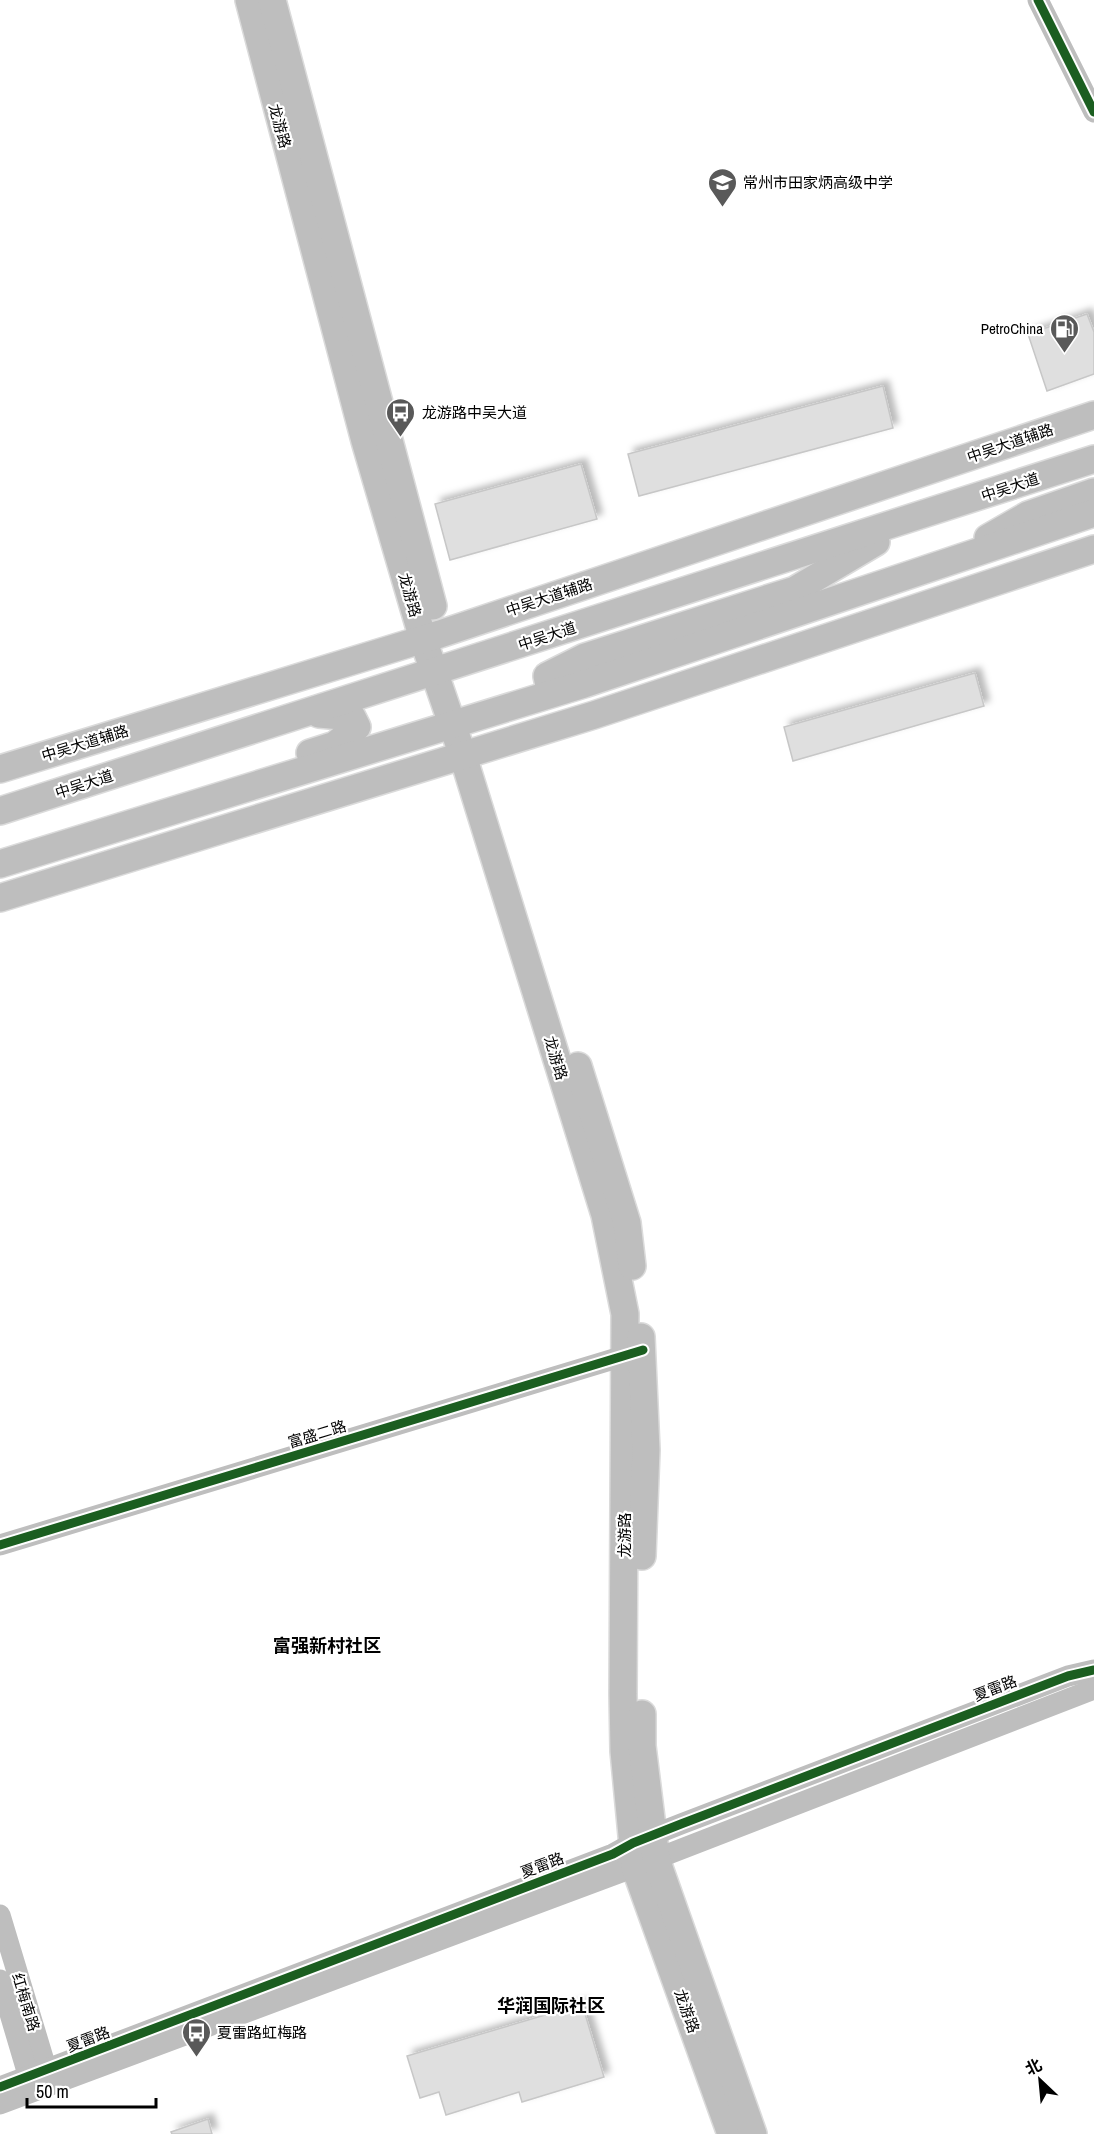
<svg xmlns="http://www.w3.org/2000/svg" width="1094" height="2134" font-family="'Archivo Narrow','Noto Sans SC',sans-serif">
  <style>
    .building { fill: #dfdfdf; stroke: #c7c7c7; stroke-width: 1.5; filter: url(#shadow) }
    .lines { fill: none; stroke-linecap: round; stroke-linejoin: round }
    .major-casing { stroke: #dbdbdb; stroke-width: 30 }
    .minor { stroke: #bebebe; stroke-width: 21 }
    .major { stroke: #bebebe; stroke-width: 27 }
    .cycleway-casing { stroke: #fff; stroke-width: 13 }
    .cycleway { stroke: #1b5e20; stroke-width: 9 }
    .labels { text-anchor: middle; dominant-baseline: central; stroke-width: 4.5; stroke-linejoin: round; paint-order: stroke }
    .street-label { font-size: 15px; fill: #000; stroke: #fff }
    .poi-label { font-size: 15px; fill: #000; stroke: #fff; text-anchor: start }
    .quarter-label { font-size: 18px; font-weight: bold; fill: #000; stroke: #fff }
  </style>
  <defs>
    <filter id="shadow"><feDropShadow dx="5.5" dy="-5.5" stdDeviation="3" flood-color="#0004"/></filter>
  </defs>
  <rect width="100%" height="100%" fill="#fff"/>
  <g class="building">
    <path d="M 1087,314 L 1094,332 L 1094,374 L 1047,391 L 1028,334 Z"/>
    <path d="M 883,386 L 893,428 L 639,496 L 628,454 Z"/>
    <path d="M 581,464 L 597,519 L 450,560 L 435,504 Z"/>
    <path d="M 975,673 L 984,706 L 793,761 L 784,727 Z"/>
    <path d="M 582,2004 L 604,2077 L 522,2102 L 519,2092 L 446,2115 L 439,2092 L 420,2098 L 407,2056 Z"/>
    <path d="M 208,2119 L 212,2134 L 172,2134 L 171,2132 Z"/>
  </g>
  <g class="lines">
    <defs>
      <g id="major">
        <path d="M 249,0 L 365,441 L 423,639 L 463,756 L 605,1215 L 625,1314 L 623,1694 L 624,1751 L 635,1867 L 731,2134"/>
        <path d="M 272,0 L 433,606"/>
        <path d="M 988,538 L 1028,515 L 1094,492"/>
        <path d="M 576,684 L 549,685 L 547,676 L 585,657 L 795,590 L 876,542"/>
        <path d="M 310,753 L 335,745 L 357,727 L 352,717 L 319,714"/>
        <path d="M 0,769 L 440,634 L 1094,415"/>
        <path d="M 0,811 L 1094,459"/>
        <path d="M 0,864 L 584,684 L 1094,513"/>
        <path d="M 0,898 L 594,715 L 1094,549"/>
        <path d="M 578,1066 L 627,1223 L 632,1266"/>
        <path d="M 641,1337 L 646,1450 L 642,1556"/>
        <path d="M 642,1714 L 642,1746 L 656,1859 L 753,2134"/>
      </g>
    </defs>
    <use href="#major" class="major-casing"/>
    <g class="minor">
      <path d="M 1038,0 L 1094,112"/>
      <path d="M 0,1545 L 637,1352"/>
      <path d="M 0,1915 L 47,2071 L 44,2083"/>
      <path d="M 0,1980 L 29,2078 L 40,2087"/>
      <path d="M 0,2087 L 613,1854 L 633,1843 L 681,1824 L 1068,1676 L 1094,1670"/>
      <path d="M 0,2104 L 635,1867 L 1094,1689"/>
    </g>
    <use href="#major" class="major"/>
    <defs>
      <g id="cycleway">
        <path d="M 1038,0 L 1094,112"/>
        <path d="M 0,1545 L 643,1350"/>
        <path d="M 0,2087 L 613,1854 L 633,1843 L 681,1824 L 1068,1676 L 1094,1670"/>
      </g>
    </defs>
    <use href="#cycleway" class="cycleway-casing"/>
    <use href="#cycleway" class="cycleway"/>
  </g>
  <defs>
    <symbol id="school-pin" viewBox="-11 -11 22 30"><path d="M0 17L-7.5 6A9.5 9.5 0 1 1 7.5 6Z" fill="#595959" stroke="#fff"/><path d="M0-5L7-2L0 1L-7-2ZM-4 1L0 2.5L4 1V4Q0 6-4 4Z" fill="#fff"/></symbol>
    <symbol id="fuel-pin" viewBox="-11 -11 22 30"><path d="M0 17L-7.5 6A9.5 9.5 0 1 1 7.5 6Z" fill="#595959" stroke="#fff"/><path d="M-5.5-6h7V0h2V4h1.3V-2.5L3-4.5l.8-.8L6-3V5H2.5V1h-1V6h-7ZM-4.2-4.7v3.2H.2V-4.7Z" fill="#fff"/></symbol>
    <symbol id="bus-pin" viewBox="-11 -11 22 30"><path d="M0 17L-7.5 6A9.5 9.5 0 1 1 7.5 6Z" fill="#595959" stroke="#fff"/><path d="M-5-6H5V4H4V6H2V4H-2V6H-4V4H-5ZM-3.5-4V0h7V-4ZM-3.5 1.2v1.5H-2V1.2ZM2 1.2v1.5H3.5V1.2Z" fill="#fff"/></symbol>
  </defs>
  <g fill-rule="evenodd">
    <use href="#school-pin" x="706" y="166" width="33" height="45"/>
    <use href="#fuel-pin" x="1048" y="312" width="33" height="45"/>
    <use href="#bus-pin" x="384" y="396" width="33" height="45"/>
    <use href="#bus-pin" x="180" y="2016" width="33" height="45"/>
  </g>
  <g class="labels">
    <g class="street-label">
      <text transform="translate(280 126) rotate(75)">龙游路</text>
      <text transform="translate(1010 443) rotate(-19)">中吴大道辅路</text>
      <text transform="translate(1010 487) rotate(-18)">中吴大道</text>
      <text transform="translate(410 595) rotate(74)">龙游路</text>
      <text transform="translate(549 597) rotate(-18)">中吴大道辅路</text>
      <text transform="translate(547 636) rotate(-18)">中吴大道</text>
      <text transform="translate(85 743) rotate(-17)">中吴大道辅路</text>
      <text transform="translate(84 784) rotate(-18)">中吴大道</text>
      <text transform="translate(556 1058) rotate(73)">龙游路</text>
      <text transform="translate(317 1434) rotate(-17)">富盛二路</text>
      <text transform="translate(624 1535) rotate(-90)">龙游路</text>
      <text transform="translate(995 1688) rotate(-21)">夏雷路</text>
      <text transform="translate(542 1865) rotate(-21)">夏雷路</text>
      <text transform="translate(26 2002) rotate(73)">红梅南路</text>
      <text transform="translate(687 2011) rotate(70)">龙游路</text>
      <text transform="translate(88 2039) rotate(-21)">夏雷路</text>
    </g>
    <g class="poi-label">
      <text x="743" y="182">常州市田家炳高级中学</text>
      <text x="1043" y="328" text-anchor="end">PetroChina</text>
      <text x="422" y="412">龙游路中吴大道</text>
      <text x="217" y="2032">夏雷路虹梅路</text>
    </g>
    <g class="quarter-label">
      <text x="327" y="1645">富强新村社区</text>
      <text x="551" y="2005">华润国际社区</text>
    </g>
  </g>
  <g transform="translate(1040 2080) rotate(334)" stroke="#ffffff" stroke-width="4.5" paint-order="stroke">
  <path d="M0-4.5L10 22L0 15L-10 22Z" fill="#000000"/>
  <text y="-9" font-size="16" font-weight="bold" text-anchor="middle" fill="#000000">北</text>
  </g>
  <path d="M27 2098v9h129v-9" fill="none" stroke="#000000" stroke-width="3"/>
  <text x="36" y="2098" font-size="18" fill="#000000" stroke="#ffffff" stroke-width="4.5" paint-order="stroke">50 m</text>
</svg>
